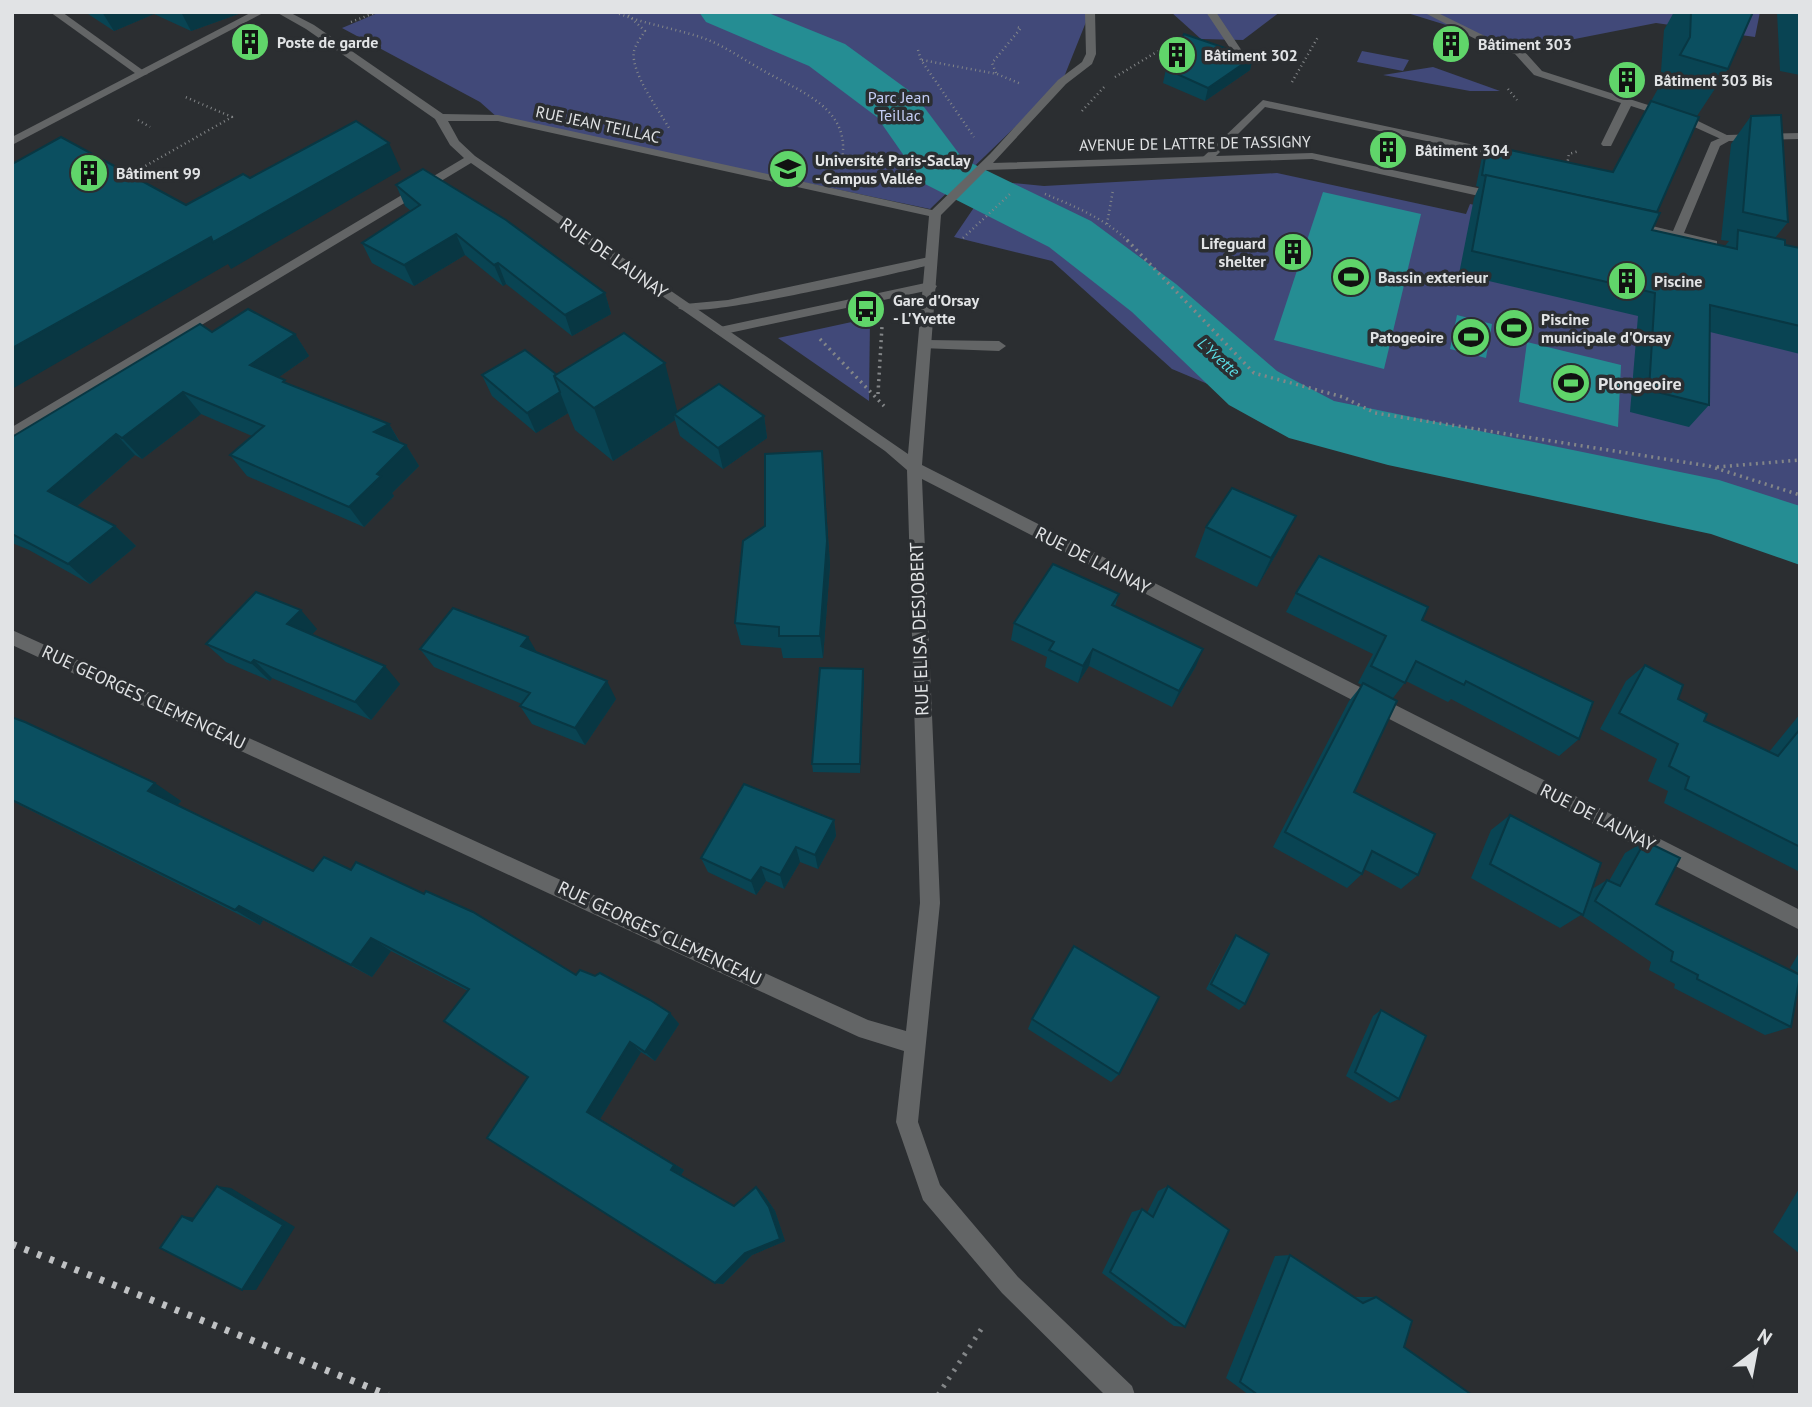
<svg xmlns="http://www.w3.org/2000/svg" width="1812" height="1407" font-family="'PT Sans',sans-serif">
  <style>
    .green { fill: #414979 }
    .water { fill: #258d93 }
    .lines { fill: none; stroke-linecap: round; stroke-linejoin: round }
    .river { fill: #258d93; fill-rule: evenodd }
    .path-far2 { stroke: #838688; stroke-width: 2.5; stroke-dasharray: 1 3.5; stroke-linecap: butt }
    .path-far1 { stroke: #838688; stroke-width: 3.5; stroke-dasharray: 2 4.5; stroke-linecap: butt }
    .path { stroke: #838688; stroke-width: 5; stroke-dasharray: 2.5 7; stroke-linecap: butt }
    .lane { fill: #636566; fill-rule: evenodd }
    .street { fill: #636566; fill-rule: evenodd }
    .rail { stroke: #bfc1c3; stroke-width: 7; stroke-dasharray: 4.5 9; stroke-linecap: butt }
    .wall { fill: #094453 }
    .shaded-wall { fill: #083743 }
    .building { fill: #0b4f60; stroke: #083743; stroke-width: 2 }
    .labels { text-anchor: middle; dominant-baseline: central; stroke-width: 7; stroke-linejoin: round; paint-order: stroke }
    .far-poi-label { font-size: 16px; font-weight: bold; fill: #e1e3e5; stroke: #2b2e31; text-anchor: start }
    .far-park-label { font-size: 16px; fill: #c4cdf5; stroke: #2b2e31 }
    .far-street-label { font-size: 16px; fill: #e1e3e5; stroke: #2b2e31 }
    .far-water-label { font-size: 16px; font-style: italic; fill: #5bdfe7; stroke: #2b2e31 }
    .street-label { font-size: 18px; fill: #e1e3e5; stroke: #2b2e31 }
    .poi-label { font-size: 18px; font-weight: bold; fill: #e1e3e5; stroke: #2b2e31; text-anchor: start }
  </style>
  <rect width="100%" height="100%" fill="#2b2e31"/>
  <g class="green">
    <path d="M 380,12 L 1090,12 L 1062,82 L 930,209 L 498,118 L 480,102 L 342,28 Z"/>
    <path d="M 1171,12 L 1280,12 L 1243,40 L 1201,39 Z"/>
    <path d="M 1404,12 L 1760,12 L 1755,37 L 1656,23 L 1524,49 Z"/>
    <path d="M 1362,51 L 1409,60 L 1403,71 L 1357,62 Z"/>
    <path d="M 1433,67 L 1500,91 L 1470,91 L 1383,75 Z"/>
    <path d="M 1277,173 L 1466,214 L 1470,204 L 1494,209 L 1800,289 L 1800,546 L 1723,521 L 1472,470 L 1310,427 L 1172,369 L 1052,261 L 954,237 L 992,181 L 1044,186 Z"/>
    <path d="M 870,318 L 869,401 L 778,338 Z"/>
  </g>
  <g class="water">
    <path d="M 1323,192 L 1421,214 L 1384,369 L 1274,340 Z"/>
    <path d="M 1457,315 L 1492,324 L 1486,358 L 1450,349 Z"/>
    <path d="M 1527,342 L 1621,365 L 1618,427 L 1519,402 Z"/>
  </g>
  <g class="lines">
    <path class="river" d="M 699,12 L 766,12 L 845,44 L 915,95 L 963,159 L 1091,221 L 1176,284 L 1277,371 L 1334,401 L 1719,480 L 1800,506 L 1800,565 L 1711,534 L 1388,465 L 1289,438 L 1229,405 L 1132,312 L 1049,247 L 923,183 L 877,117 L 809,66 L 706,22 Z"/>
    <g class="path-far2">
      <path d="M 615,12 C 643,24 674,28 703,38 C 725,46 744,60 764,71 C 804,94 854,109 841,165"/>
      <path d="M 625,12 L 645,31 C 641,37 636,44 634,51 C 630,72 659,110 669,128"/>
      <path d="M 351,22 L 377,12"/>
      <path d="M 918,50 L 921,60 L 974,137"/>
      <path d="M 922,60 L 997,74 L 1021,84"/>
      <path d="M 996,73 L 992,63 L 1021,28 L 1016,27"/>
      <path d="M 1115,77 L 1185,35"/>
      <path d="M 1292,82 L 1318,37"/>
      <path d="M 1508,89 L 1517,100"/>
      <path d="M 1082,111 L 1106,85"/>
      <path d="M 138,120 L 150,127"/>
      <path d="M 1567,165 L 1569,154 L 1579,151"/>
      <path d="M 126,177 L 232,117 L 183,96"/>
      <path d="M 1045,194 C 1074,206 1106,219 1129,242"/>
      <path d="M 1107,224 L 1113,190"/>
      <path d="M 963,238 L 1010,194"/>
    </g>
    <g class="path-far1">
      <path d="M 1127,240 L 1254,373 L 1343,397 L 1375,413 L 1709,466 L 1800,495"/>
      <path d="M 820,339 L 884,406"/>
      <path d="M 878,394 L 882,326"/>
      <path d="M 1717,467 L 1800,460"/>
    </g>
    <path class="path" d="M 938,1395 L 982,1328"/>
    <g class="lane">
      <path d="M 50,12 L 62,12 L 148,74 L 139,76 Z"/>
      <path d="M 1206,12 L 1216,12 L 1242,51 L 1245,68 L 1237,68 L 1232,51 Z"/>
      <path d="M 1423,12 L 1436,12 L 1497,42 L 1523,50 L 1542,71 L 1698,121 L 1733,138 L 1723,140 L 1690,125 L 1631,106 L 1611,146 L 1603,146 L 1601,144 L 1621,103 L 1534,75 L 1515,54 L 1489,46 Z"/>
      <path d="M 1263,100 L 1507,152 L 1513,155 L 1507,158 L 1265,107 L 1211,161 L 1203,161 L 1203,157 Z"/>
      <path d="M 929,257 L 934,258 L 934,264 C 902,272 693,321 678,308 L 685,304 L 728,300 Z"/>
      <path d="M 930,282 L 937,286 L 935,289 L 720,335 L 713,331 L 720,327 Z"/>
      <path d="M 926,340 L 999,341 L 1006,346 L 999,351 L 921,348 L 921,342 Z"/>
    </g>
    <g class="street">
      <path d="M 252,12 L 265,12 L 12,145 L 12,137 Z"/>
      <path d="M 276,12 L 289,12 L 314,25 L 443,114 L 498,115 L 932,210 L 990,154 L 1058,80 L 1082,62 L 1086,54 L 1085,12 L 1095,12 L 1096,54 L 1092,64 L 1066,84 L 993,163 L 1312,153 L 1501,193 L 1503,196 L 1497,200 L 1312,159 L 986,170 L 941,215 L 922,465 L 1800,910 L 1800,930 L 922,479 L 940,903 L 918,1122 L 940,1185 L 1018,1277 L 1132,1386 L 1135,1395 L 1105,1395 L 1002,1293 L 923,1200 L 896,1122 L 904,1051 L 859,1037 L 12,645 L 12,630 L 868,1020 L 906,1031 L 920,903 L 907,470 L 885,451 L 471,163 L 12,439 L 12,427 L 464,158 L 450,145 L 435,119 L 306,29 ZM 448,121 L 498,121 L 929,216 L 908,454 L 475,156 L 459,141 Z"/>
      <path d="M 1800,133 L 1800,139 L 1729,141 L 1720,146 L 1684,233 L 1717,241 L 1717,247 L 1631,229 L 1625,225 L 1631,221 L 1673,231 L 1711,142 L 1727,135 Z"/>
    </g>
    <path class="rail" d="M 12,1244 L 388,1395"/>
  </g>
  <g class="wall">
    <path d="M 85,12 L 244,12 L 191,31 L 154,14 L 114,31 Z"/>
    <path d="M 1674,12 L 1753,12 L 1728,69 L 1697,116 L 1657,212 L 1652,230 L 1725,246 L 1729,241 L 1721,240 L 1731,144 L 1751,116 L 1788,222 L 1775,238 L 1785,245 L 1800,248 L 1800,354 L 1710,332 L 1709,405 L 1689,427 L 1630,412 L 1638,316 L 1459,274 L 1474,198 L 1479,187 L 1476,186 L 1482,157 L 1487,145 L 1612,172 L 1660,85 L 1664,30 Z"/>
    <path d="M 1777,12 L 1800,12 L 1800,75 L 1780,71 Z"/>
    <path d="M 1239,57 L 1253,57 L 1250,70 L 1205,101 L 1163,83 L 1166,69 Z"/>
    <path d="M 396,185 L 605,293 L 611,314 L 572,336 L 506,284 L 503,286 L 465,255 L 414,286 L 372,263 L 362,243 L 411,211 L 405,206 Z"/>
    <path d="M 212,332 L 295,334 L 309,356 L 279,377 L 288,384 L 389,424 L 400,442 L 406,445 L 419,466 L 392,493 L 394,496 L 364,527 L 247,476 L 230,455 L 252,436 L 201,414 L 142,459 L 135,455 L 77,506 L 115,526 L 136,546 L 90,584 L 29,550 L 12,543 L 12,437 Z"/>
    <path d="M 556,374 L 678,411 L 764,416 L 767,438 L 723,469 L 680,436 L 675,420 L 613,461 L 575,430 L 568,413 L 536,433 L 492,396 L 482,375 Z"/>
    <path d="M 822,451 L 830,565 L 823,658 L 783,658 L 781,648 L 741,645 L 735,623 L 765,526 Z"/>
    <path d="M 1206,527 L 1281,546 L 1257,587 L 1195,557 Z"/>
    <path d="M 1296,593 L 1422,620 L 1579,739 L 1559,756 L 1451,699 L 1448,702 L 1406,681 L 1393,698 L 1354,792 L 1418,875 L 1401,889 L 1364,869 L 1362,874 L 1347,888 L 1273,847 L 1349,701 L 1362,685 L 1358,683 L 1373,654 L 1286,612 Z"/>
    <path d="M 1119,594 L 1115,606 L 1196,666 L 1172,707 L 1089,666 L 1078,683 L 1045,667 L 1047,657 L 1011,640 L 1014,623 Z"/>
    <path d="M 317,629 L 312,634 L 400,684 L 371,720 L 272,678 L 270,681 L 226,662 L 206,644 Z"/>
    <path d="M 420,649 L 537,653 L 616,699 L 585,745 L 532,724 L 520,706 L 522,704 L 434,667 Z"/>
    <path d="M 1645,665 L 1678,699 L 1704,721 L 1769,752 L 1800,714 L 1800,872 L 1664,803 L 1668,791 L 1648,781 L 1657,759 L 1600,729 L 1626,681 Z"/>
    <path d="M 864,679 L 860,773 L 813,772 L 812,764 Z"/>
    <path d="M 12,720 L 181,801 L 177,805 L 313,871 L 351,870 L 576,975 L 670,1013 L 679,1024 L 655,1061 L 641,1052 L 600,1119 L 684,1170 L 681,1175 L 734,1206 L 756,1187 L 762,1192 L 775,1211 L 785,1241 L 752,1255 L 723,1284 L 715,1283 L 528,1077 L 468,991 L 391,951 L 372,977 L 263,920 L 260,925 L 12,801 Z"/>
    <path d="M 1510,815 L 1592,889 L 1607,880 L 1609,881 L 1625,853 L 1645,841 L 1656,904 L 1791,1027 L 1765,1035 L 1674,988 L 1675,984 L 1649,970 L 1651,962 L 1581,915 L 1560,928 L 1471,878 L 1491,830 Z"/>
    <path d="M 834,820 L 836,836 L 818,869 L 800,862 L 784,889 L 766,881 L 756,895 L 708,872 L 701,858 Z"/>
    <path d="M 1236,935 L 1245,1004 L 1239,1010 L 1206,989 L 1231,942 Z"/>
    <path d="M 1800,951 L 1800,974 L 1790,968 Z"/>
    <path d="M 1381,1010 L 1399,1099 L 1390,1103 L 1346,1076 L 1373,1016 Z"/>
    <path d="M 1032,1019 L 1119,1074 L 1111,1082 L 1028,1029 Z"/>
    <path d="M 1168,1186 L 1185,1327 L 1174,1326 L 1102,1273 L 1132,1212 L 1142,1209 L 1147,1213 L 1158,1191 Z"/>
    <path d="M 1800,1187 L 1800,1254 L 1773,1232 Z"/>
    <path d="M 1290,1255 L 1355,1298 L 1357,1297 L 1376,1297 L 1404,1347 L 1472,1395 L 1249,1395 L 1226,1378 L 1275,1256 Z"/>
  </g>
  <g class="shaded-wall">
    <path d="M 102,12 L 153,12 L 154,14 L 114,31 Z"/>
    <path d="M 181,12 L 244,12 L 191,31 Z"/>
    <path d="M 1253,57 L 1250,70 L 1205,101 L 1208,88 Z"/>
    <path d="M 389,143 L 401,170 L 231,269 L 228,264 L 12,389 L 12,348 L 211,237 Z"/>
    <path d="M 456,234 L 465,255 L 414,286 L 404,265 Z"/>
    <path d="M 498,263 L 506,284 L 503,286 L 494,265 Z"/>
    <path d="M 605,293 L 611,314 L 572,336 L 565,315 Z"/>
    <path d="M 295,334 L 309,356 L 266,386 L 250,365 Z"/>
    <path d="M 665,363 L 679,418 L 674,414 L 675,420 L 613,461 L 594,408 Z"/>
    <path d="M 183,392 L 201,414 L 142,459 L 122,438 Z"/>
    <path d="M 560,392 L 568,413 L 536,433 L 527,413 Z"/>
    <path d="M 764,416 L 767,438 L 723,469 L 718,448 Z"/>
    <path d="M 389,424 L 401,445 L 374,432 Z"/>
    <path d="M 116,434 L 135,455 L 70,512 L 48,491 Z"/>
    <path d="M 406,445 L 419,466 L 392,493 L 394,496 L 364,527 L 349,507 L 377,474 Z"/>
    <path d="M 822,451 L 830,565 L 823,658 L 820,636 Z"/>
    <path d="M 1296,516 L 1281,546 L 1257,587 L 1271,558 Z"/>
    <path d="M 115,526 L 136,546 L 90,584 L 68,564 Z"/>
    <path d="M 301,610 L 317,629 L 305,643 L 287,624 Z"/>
    <path d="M 528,637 L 539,656 L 521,646 Z"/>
    <path d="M 1093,649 L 1089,666 L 1078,683 L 1083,666 Z"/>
    <path d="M 1203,649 L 1196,666 L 1172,707 L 1179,691 Z"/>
    <path d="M 254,660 L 272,678 L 270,681 L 251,663 Z"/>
    <path d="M 385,666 L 400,684 L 371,720 L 355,702 Z"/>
    <path d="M 863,669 L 864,679 L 860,773 L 860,764 Z"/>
    <path d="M 607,681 L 616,699 L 585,745 L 575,728 Z"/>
    <path d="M 155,783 L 181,801 L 174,809 L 148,791 Z"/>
    <path d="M 834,820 L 836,836 L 818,869 L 815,855 Z"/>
    <path d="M 796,847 L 800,862 L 784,889 L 780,875 Z"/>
    <path d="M 761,867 L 766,881 L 756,895 L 751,881 Z"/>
    <path d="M 239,906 L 263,920 L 260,925 L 235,910 Z"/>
    <path d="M 371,938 L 391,951 L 372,977 L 351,965 Z"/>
    <path d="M 670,1013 L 679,1024 L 655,1061 L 645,1052 Z"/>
    <path d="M 630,1042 L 641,1052 L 600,1119 L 684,1170 L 681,1175 L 671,1170 L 587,1112 Z"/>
    <path d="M 217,1186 L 231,1188 L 295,1227 L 256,1290 L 242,1290 Z"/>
    <path d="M 756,1187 L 762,1192 L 775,1211 L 785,1241 L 752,1255 L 723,1284 L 715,1283 Z"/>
    <path d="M 182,1216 L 196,1218 L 192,1221 Z"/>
  </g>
  <g class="building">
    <path d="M 1691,12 L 1753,12 L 1728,69 L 1680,55 L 1690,37 Z"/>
    <path d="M 1184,34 L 1237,52 L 1239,57 L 1253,57 L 1208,88 L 1166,69 Z"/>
    <path d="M 1651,101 L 1699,117 L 1657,212 L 1482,175 L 1487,145 L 1613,172 Z"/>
    <path d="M 1781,115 L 1788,222 L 1743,212 L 1751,116 Z"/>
    <path d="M 356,121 L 389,143 L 213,242 L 211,237 L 12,348 L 12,164 L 61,137 L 186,205 L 243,174 L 250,178 Z"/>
    <path d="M 423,169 L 506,220 L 605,293 L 565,315 L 498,263 L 494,265 L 456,234 L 404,265 L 362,243 L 420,205 L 396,185 Z"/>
    <path d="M 1486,175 L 1660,213 L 1652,230 L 1737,249 L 1738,230 L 1785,240 L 1785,245 L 1800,248 L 1800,326 L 1710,305 L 1709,405 L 1649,390 L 1655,293 L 1472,251 Z"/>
    <path d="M 248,309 L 295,334 L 250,365 L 285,380 L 283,382 L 389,424 L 374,432 L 406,445 L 377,474 L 381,476 L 349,507 L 230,455 L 264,426 L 183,392 L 122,438 L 116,434 L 48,491 L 115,526 L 68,564 L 12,534 L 12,437 L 200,324 L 212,332 Z"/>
    <path d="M 624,333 L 665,363 L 594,408 L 554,376 Z"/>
    <path d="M 525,350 L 556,374 L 554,376 L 560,392 L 527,413 L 482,375 Z"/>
    <path d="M 719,384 L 764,416 L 718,448 L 674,414 Z"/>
    <path d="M 822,451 L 827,541 L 820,636 L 779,636 L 779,627 L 735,623 L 743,541 L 765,526 L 765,454 Z"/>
    <path d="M 1232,488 L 1296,516 L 1271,558 L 1206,527 Z"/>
    <path d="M 1319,556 L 1428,607 L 1422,620 L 1593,702 L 1579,739 L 1466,681 L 1464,685 L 1416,661 L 1405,683 L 1371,666 L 1386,636 L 1296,593 Z"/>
    <path d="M 1053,564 L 1119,594 L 1112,605 L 1203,649 L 1179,691 L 1093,649 L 1083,666 L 1049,650 L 1054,642 L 1014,623 Z"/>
    <path d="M 256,592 L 301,610 L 287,624 L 385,666 L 355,702 L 254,660 L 251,663 L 206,644 Z"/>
    <path d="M 453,608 L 528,637 L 521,646 L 607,681 L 575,728 L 520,706 L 530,693 L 420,649 Z"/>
    <path d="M 1645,665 L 1683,685 L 1678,699 L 1707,714 L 1704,721 L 1778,756 L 1800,729 L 1800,847 L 1685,789 L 1689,777 L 1669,766 L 1678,744 L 1619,713 Z"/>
    <path d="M 820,668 L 863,669 L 860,764 L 812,764 Z"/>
    <path d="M 1363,683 L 1397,701 L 1354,792 L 1435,834 L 1418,875 L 1372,851 L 1362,874 L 1285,832 Z"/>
    <path d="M 14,718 L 25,722 L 155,783 L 148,791 L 313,871 L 324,857 L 351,870 L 356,862 L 424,894 L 426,891 L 473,912 L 576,975 L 580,970 L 595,976 L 600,973 L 650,1000 L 670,1013 L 645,1052 L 630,1042 L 587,1112 L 674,1165 L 671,1170 L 734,1206 L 756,1187 L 769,1207 L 780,1239 L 745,1253 L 715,1283 L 487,1138 L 528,1077 L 444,1021 L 469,989 L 371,938 L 351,965 L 239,906 L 235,910 L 12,800 L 12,720 Z"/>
    <path d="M 744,784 L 834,820 L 815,855 L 796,847 L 780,875 L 761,867 L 751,881 L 701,858 Z"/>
    <path d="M 1510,815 L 1601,863 L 1583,915 L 1490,864 Z"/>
    <path d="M 1645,841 L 1680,858 L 1656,904 L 1800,975 L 1791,1027 L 1697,979 L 1698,975 L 1671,961 L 1673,952 L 1595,901 L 1607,880 L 1620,886 Z"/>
    <path d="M 1236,935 L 1269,954 L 1245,1004 L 1211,984 Z"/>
    <path d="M 1074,946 L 1159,997 L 1119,1074 L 1032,1019 Z"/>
    <path d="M 1381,1010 L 1426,1036 L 1399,1099 L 1355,1072 Z"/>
    <path d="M 217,1186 L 283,1225 L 242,1290 L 160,1248 L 182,1216 L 192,1221 Z"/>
    <path d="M 1168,1186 L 1229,1230 L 1185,1327 L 1110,1272 L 1142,1209 L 1153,1217 Z"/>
    <path d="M 1290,1255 L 1363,1303 L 1376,1297 L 1412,1321 L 1404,1347 L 1472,1395 L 1258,1395 L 1240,1382 Z"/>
  </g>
  <defs>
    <symbol id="building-disc" viewBox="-11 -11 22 22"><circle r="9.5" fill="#60d56a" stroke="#2b2e31"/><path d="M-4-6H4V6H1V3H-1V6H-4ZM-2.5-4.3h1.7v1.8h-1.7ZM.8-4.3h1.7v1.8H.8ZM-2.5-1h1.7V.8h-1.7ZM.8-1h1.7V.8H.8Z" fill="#111"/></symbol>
    <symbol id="university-disc" viewBox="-11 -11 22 22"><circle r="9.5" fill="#60d56a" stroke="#2b2e31"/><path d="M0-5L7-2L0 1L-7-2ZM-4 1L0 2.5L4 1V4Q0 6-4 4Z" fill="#111"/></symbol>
    <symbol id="stadium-disc" viewBox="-11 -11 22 22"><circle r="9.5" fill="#60d56a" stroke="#2b2e31"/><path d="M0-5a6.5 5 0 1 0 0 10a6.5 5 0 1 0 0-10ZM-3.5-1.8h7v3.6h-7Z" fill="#111"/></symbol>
    <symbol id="bus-disc" viewBox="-11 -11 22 22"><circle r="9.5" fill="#60d56a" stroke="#2b2e31"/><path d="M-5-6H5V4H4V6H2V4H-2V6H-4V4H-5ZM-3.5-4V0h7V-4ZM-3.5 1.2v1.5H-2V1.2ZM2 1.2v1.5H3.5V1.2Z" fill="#111"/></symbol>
  </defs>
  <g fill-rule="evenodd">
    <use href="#building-disc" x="228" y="20" width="44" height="44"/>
    <use href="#building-disc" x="1429" y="22" width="44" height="44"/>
    <use href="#building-disc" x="1155" y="33" width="44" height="44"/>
    <use href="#building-disc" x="1605" y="58" width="44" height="44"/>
    <use href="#building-disc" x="1366" y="128" width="44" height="44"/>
    <use href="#university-disc" x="766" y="147" width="44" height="44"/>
    <use href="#building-disc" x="67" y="151" width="44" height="44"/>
    <use href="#building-disc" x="1271" y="230" width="44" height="44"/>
    <use href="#stadium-disc" x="1329" y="255" width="44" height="44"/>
    <use href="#building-disc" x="1605" y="259" width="44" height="44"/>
    <use href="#bus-disc" x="844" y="287" width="44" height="44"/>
    <use href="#stadium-disc" x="1492" y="306" width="44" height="44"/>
    <use href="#stadium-disc" x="1449" y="315" width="44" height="44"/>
    <use href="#stadium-disc" x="1549" y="361" width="44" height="44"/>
  </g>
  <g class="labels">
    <g class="far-poi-label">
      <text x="277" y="42">Poste de garde</text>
      <text x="1478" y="44">Bâtiment 303</text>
      <text x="1204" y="55">Bâtiment 302</text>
      <text x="1654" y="80">Bâtiment 303 Bis</text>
      <text x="1415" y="150">Bâtiment 304</text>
      <text x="815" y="160">Université Paris-Saclay<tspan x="815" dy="18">- Campus Vallée</tspan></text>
      <text x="116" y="173">Bâtiment 99</text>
      <text x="1266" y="243" text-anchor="end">Lifeguard<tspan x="1266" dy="18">shelter</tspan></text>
      <text x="1378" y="277">Bassin exterieur</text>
      <text x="1654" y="281">Piscine</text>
      <text x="893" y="300">Gare d'Orsay<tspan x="893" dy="18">- L'Yvette</tspan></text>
      <text x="1541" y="319">Piscine<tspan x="1541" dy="18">municipale d'Orsay</tspan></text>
      <text x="1444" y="337" text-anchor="end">Patogeoire</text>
    </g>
    <g class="far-park-label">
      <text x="899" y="97">Parc Jean<tspan x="899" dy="18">Teillac</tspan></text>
    </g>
    <g class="far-street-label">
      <text transform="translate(598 124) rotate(12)">RUE JEAN TEILLAC</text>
      <text transform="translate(1195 143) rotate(-1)">AVENUE DE LATTRE DE TASSIGNY</text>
    </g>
    <g class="far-water-label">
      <text transform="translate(1219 357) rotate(42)">L'Yvette</text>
    </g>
    <g class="street-label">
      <text transform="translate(614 258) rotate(35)">RUE DE LAUNAY</text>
      <text transform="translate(1093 560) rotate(27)">RUE DE LAUNAY</text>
      <text transform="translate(919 629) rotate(-92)">RUE ELISA DESJOBERT</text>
      <text transform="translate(144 697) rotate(25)">RUE GEORGES CLEMENCEAU</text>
      <text transform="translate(1598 817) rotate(27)">RUE DE LAUNAY</text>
      <text transform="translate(660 933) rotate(25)">RUE GEORGES CLEMENCEAU</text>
    </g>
    <g class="poi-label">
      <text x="1598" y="383">Plongeoire</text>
    </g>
  </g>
  <rect width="1812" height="1407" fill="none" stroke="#e1e3e5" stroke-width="28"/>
  <g transform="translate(1756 1351) rotate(32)" stroke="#2b2e31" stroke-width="5" paint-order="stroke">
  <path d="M0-5L12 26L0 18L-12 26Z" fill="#e1e3e5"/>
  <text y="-10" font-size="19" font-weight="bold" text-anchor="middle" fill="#e1e3e5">N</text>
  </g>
</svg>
